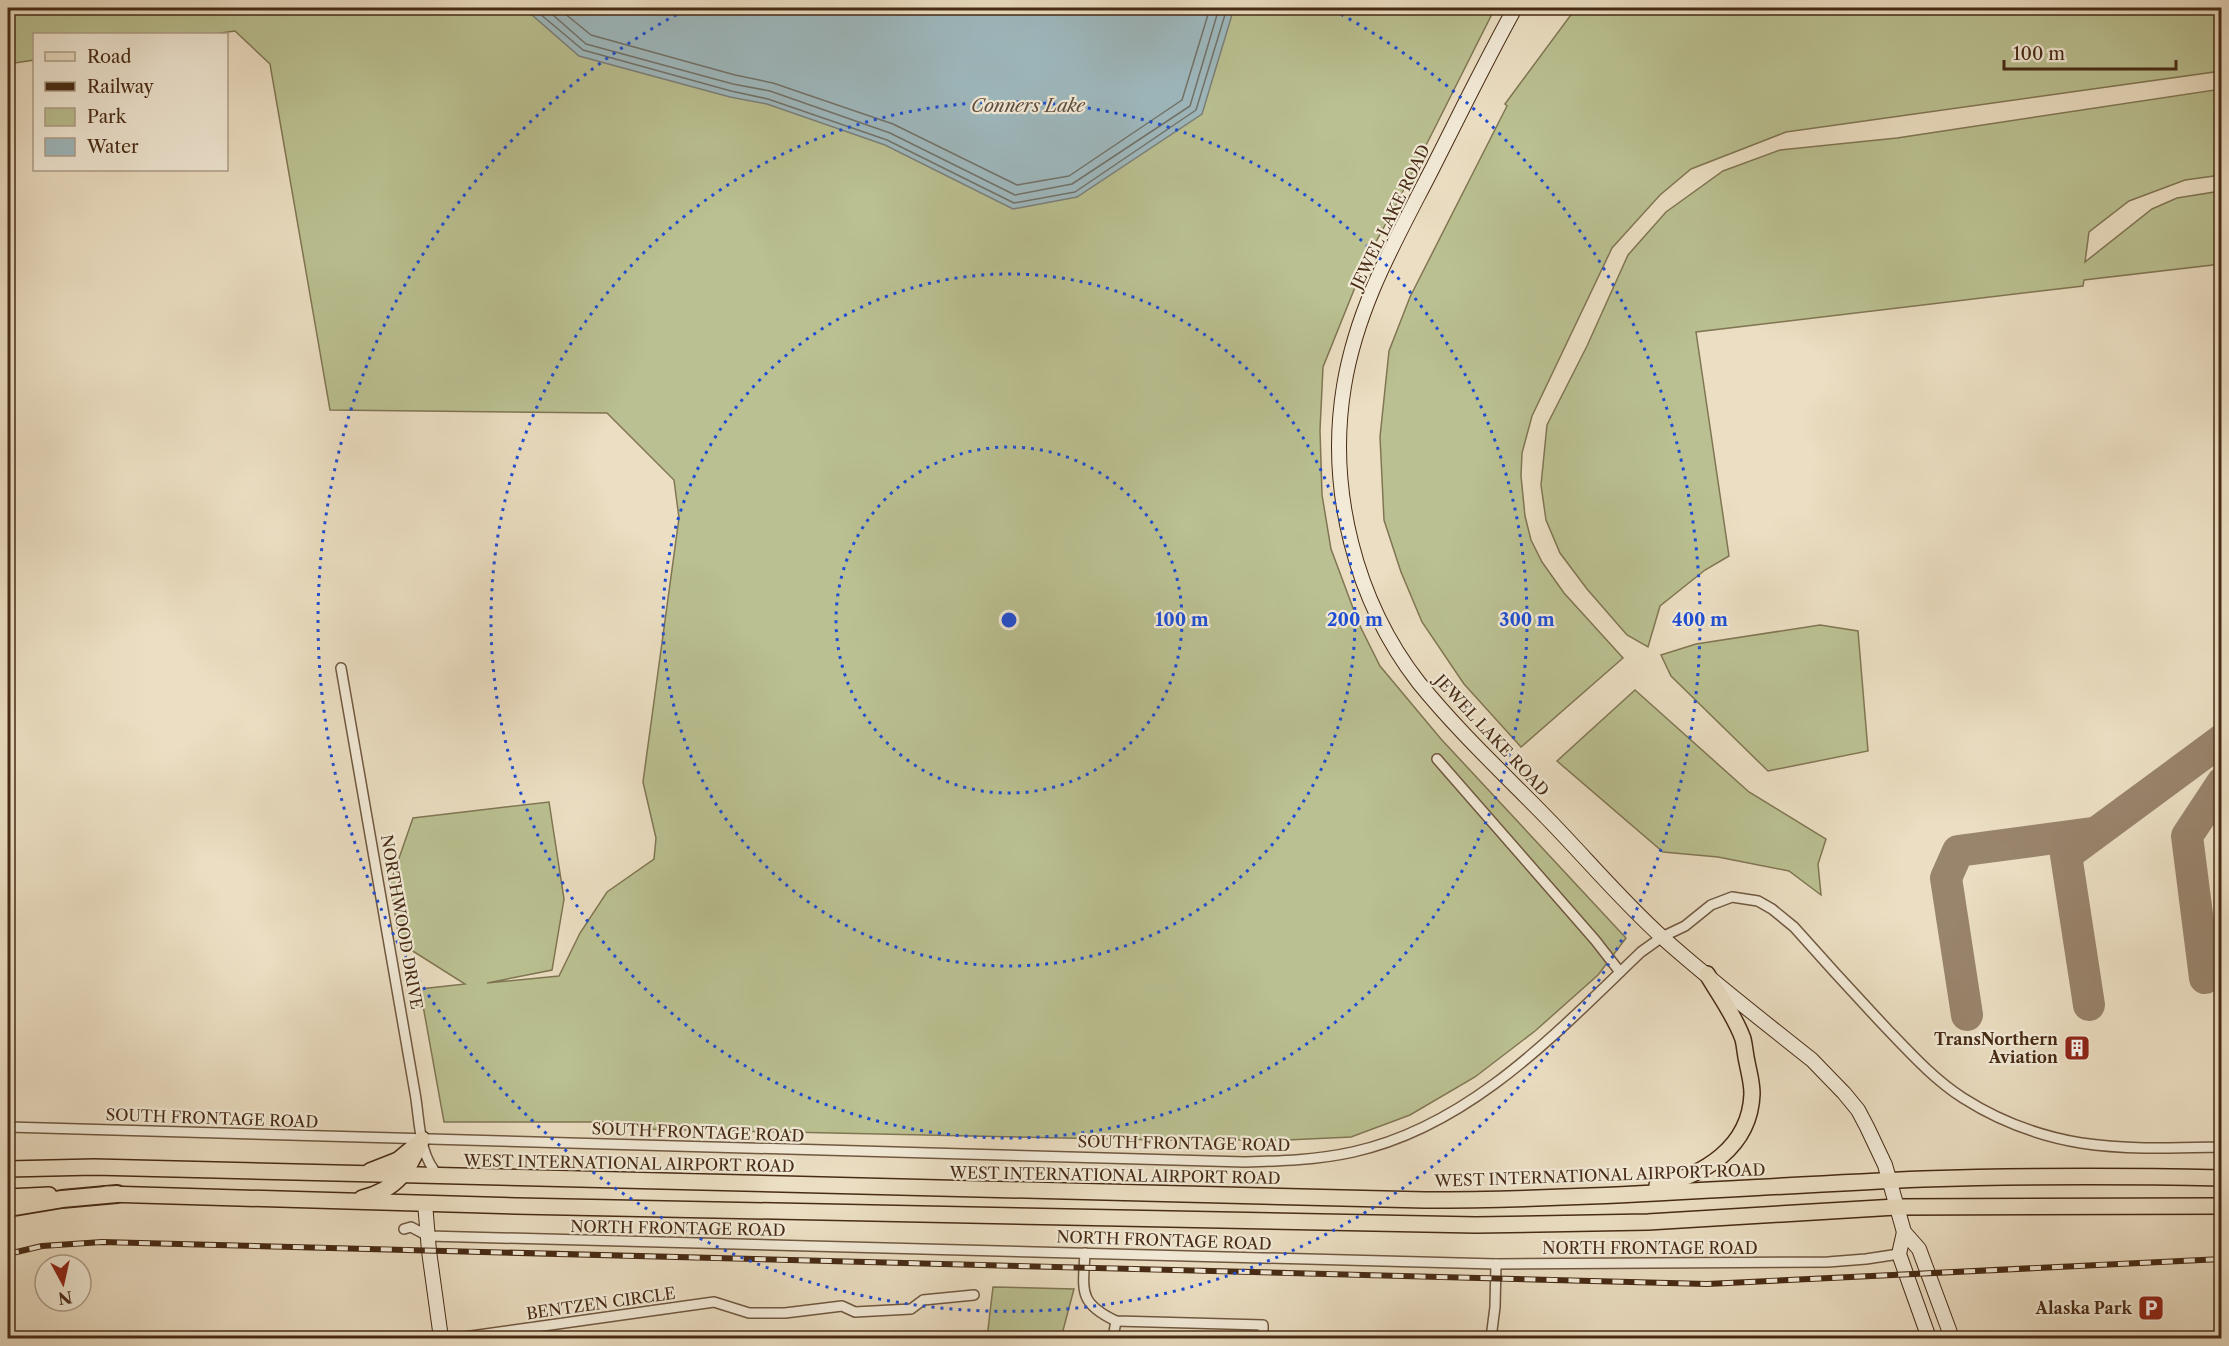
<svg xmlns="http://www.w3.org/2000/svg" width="2229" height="1346" font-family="'Libre Caslon Text',serif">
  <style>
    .green { fill: #bac091; stroke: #807653; stroke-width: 1.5 }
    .water { fill: #9eb9bf; stroke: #7b807b; stroke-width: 1.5 }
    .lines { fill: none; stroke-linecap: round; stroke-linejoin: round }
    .shore { stroke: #72726a; stroke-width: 1.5 }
    .taxiway { stroke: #99846c; stroke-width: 32 }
    .street-casing { stroke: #705840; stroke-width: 12 }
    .secondary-casing { stroke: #472b15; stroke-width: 16 }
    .primary-casing { stroke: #472b15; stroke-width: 18 }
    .highway-casing { stroke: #472b15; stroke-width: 20 }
    .street { stroke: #f2ead7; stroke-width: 9 }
    .secondary { stroke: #f2ead7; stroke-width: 14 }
    .primary { stroke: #ebdec2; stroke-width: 15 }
    .highway { stroke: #ebdec2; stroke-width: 16 }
    .rail-casing { stroke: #472b15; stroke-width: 6 }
    .rail { stroke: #f2ead7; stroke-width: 4; stroke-dasharray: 11; stroke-linecap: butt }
    .ring { fill: none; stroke: #1d4ed8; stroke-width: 3; stroke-dasharray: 3 6 }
    .labels { text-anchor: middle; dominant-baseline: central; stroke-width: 4.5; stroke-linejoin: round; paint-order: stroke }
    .street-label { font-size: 16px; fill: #472b15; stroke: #f2ead7 }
    .poi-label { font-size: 16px; font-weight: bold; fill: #472b15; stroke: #f2ead7; text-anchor: end }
    .water-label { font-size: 18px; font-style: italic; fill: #5d4e40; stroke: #f2ead7 }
    .centre { fill: #1d4ed8; stroke: #f2ead7; stroke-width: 3 }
    .ring-label { font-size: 18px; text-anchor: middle; font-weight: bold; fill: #1d4ed8; stroke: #f2ead7; stroke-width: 4.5; stroke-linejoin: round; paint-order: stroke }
  </style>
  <rect width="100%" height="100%" fill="#ebdec2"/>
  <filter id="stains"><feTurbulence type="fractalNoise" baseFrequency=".00333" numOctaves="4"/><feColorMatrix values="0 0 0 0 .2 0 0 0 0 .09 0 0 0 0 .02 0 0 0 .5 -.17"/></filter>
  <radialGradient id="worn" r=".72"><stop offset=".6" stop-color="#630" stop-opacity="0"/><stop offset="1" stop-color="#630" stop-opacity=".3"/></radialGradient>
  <g class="green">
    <path d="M 8,8 L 1495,8 L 1395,207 L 1366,260 L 1323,367 L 1320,430 L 1322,495 L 1331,549 L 1359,624 L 1380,666 L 1441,739 L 1626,938 L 1598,975 L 1535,1031 L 1475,1077 L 1410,1115 L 1351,1137 L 1287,1140 L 1162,1140 L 639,1129 L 640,1122 L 444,1122 L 420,989 L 465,984 L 400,943 L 390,884 L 413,818 L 549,802 L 564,899 L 552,970 L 487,983 L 559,976 L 580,933 L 607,892 L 654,859 L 656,838 L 643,782 L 679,518 L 674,480 L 607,413 L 330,410 L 270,64 L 235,31 L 213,34 L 34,34 L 34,60 L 8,64 Z"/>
    <path d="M 1576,8 L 2221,8 L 2221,71 L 1786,132 L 1691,169 L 1660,195 L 1612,248 L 1532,416 L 1522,453 L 1521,476 L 1525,516 L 1531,540 L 1542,562 L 1564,593 L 1623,658 L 1521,747 L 1464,684 L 1422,622 L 1401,572 L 1384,520 L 1380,437 L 1389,351 L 1410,297 L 1507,106 L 1505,104 Z"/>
    <path d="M 2221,89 L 2221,175 L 2185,180 L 2129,201 L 2089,232 L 2085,262 L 2152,209 L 2177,198 L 2221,191 L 2221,264 L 2084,280 L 2083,286 L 1696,332 L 1729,556 L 1705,570 L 1660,606 L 1648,647 L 1627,635 L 1587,589 L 1560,553 L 1546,520 L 1541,485 L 1547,425 L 1587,346 L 1628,255 L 1666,212 L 1723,171 L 1780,150 L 1897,138 Z"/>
    <path d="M 1820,625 L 1858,631 L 1868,751 L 1768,771 L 1671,676 L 1661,655 L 1696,644 Z"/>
    <path d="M 1635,690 L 1749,792 L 1826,839 L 1818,864 L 1821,895 L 1789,871 L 1718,857 L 1663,852 L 1557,761 Z"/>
    <path d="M 993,1287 L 1074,1289 L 1061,1338 L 987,1338 Z"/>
  </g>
  <path class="water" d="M 524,8 L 1234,8 L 1202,114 L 1077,197 L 1013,209 L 885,145 L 767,104 L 730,97 L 579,56 Z"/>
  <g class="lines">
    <g class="shore">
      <path d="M 533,8 L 583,50 L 731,91 L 768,99 L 887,140 L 1014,203 L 1075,192 L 1196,110 L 1227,8"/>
      <path d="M 545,8 L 586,44 L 733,84 L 770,91 L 890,133 L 1015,195 L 1072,184 L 1190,106 L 1219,8"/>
      <path d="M 558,8 L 591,35 L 735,75 L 773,83 L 893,124 L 1017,185 L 1069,176 L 1182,100 L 1210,8"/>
    </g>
    <g class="taxiway">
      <path d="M 2205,978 L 2187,836 L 2222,783"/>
      <path d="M 2089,1005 L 2066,855 L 2222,740"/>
      <path d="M 1967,1015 L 1946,878 L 1958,851 L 2092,833"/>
    </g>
    <defs>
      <g id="street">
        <path d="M 341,668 L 415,1093 C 420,1120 418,1155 439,1176"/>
        <path d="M 1437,759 L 1595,940 L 1620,972"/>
        <path d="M 8,1127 L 1245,1162 C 1281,1161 1317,1160 1353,1152 C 1471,1126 1557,1032 1641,952 L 1662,937 L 1685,926 L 1711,905 L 1732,897 L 1758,901 L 1772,909 L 1794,927 C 1825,962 1857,997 1889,1031 C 1912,1055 1935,1080 1963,1098 C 1999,1121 2039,1136 2081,1143 C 2127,1150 2175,1148 2222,1147"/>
        <path d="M 404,1229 L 411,1227 L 428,1236 L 1496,1264 L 1828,1262 L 1866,1259 L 1899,1254"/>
        <path d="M 1085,1253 C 1083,1291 1078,1303 1116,1321 L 1263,1325 L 1263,1338"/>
        <path d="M 457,1338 L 714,1302 L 749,1313 L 785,1313 L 842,1306 L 855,1312 L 911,1309 L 923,1300 L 974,1295"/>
        <path d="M 1113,1338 L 1116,1321"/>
        <path d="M 1491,1338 L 1495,1307 L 1496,1264"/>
      </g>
      <g id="secondary">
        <path d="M 1515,8 C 1485,62 1458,118 1430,173 C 1394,243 1357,307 1344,386 C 1327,489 1355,601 1419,683 C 1458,731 1504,774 1547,818 C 1586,858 1622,901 1663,938 C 1711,981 1762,1020 1812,1060 L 1844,1093 L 1858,1110 L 1867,1127 L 1885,1165 L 1904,1232 L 1919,1249 L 1952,1338"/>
        <path d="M 425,1203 L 429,1251 L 441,1338"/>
        <path d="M 1904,1232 L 1899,1254 L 1929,1338"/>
      </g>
      <g id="primary">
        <path d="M 8,1169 L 94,1167 L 1425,1200 C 1591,1200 1757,1186 1923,1179 C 2022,1176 2122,1176 2222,1178"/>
        <path d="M 370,1171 L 398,1160 L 416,1145"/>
        <path d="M 1657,1185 C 1704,1176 1750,1147 1752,1094 C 1752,1082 1749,1073 1747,1062 C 1745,1054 1745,1047 1743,1039 C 1735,1016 1719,995 1707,974"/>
        <path d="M 106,1194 L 516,1206 L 1476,1225 L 1648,1222 L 1896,1207 L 2222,1206"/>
        <path d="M 8,1197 L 49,1195"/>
        <path d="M 362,1198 C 397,1190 409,1170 422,1139"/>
      </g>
      <path id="highway" d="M 8,1208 L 62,1199 L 117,1194"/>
    </defs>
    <use href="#street" class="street-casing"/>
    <use href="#secondary" class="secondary-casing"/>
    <use href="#primary" class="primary-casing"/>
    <use href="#highway" class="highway-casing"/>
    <use href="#street" class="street"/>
    <use href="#secondary" class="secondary"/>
    <use href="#primary" class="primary"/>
    <use href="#highway" class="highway"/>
    <defs>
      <path id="rail" d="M 8,1254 L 42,1246 L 102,1242 L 1707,1284 L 2222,1259"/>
    </defs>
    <use href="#rail" class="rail-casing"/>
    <use href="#rail" class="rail"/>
  </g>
  <g class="ring">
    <circle cx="1009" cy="620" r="173"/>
    <circle cx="1009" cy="620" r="346"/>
    <circle cx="1009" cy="620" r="518"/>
    <path d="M1333 10A691 691 0 1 1 685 10"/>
  </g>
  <defs>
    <symbol id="building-square" viewBox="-11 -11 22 22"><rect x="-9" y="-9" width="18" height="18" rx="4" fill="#8f2418" stroke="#f2ead7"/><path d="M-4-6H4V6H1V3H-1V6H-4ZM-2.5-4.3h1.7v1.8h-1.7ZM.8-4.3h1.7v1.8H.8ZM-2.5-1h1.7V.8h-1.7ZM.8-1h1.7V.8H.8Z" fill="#fff"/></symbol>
    <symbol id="parking-square" viewBox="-11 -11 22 22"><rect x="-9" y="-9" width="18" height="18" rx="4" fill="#8f2418" stroke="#f2ead7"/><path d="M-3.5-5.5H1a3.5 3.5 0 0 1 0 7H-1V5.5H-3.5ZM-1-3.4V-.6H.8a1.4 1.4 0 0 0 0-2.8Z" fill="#fff"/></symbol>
  </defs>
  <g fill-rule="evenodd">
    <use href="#building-square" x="2062" y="1033" width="30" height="30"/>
    <use href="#parking-square" x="2136" y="1293" width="30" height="30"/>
  </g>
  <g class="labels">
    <g class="street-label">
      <text transform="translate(1390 217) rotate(-64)">JEWEL LAKE ROAD</text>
      <text transform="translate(1492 735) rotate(47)">JEWEL LAKE ROAD</text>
      <text transform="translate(402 922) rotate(80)">NORTHWOOD DRIVE</text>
      <text transform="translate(212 1118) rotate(2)">SOUTH FRONTAGE ROAD</text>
      <text transform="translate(698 1132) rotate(2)">SOUTH FRONTAGE ROAD</text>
      <text transform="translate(1184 1143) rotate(1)">SOUTH FRONTAGE ROAD</text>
      <text transform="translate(629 1163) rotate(1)">WEST INTERNATIONAL AIRPORT ROAD</text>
      <text transform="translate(1115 1175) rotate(1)">WEST INTERNATIONAL AIRPORT ROAD</text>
      <text transform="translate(1600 1175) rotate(-2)">WEST INTERNATIONAL AIRPORT ROAD</text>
      <text transform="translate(678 1228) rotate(1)">NORTH FRONTAGE ROAD</text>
      <text transform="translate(1164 1240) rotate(2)">NORTH FRONTAGE ROAD</text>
      <text x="1650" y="1248">NORTH FRONTAGE ROAD</text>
      <text transform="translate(601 1303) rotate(-8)">BENTZEN CIRCLE</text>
    </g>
    <g class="poi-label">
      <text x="2058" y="1039">TransNorthern<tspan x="2058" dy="18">Aviation</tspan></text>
      <text x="2132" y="1308">Alaska Park</text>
    </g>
    <g class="water-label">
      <text x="1028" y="106">Conners Lake</text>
    </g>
  </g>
  <circle cx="1009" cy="620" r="9" class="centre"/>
  <g class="ring-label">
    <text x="1182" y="626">100 m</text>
    <text x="1355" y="626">200 m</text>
    <text x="1527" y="626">300 m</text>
    <text x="1700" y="626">400 m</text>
  </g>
  <rect width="2229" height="1346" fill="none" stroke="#ebdec2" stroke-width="30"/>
  <rect x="9" y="9" width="2211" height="1328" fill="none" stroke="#472b15" stroke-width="3"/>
  <rect x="15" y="15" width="2199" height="1316" fill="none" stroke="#472b15" stroke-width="1.5"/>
  <rect x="33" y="33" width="195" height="138" fill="#f2ead7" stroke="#ae9e89" stroke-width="1.5"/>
  <rect x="45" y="52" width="30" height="9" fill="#ebdec2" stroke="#ae9e89" stroke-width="1.5"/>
  <text x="87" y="63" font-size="18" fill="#472b15">Road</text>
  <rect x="45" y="82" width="30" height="9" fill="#472b15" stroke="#ae9e89" stroke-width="1.5"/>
  <text x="87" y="93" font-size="18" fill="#472b15">Railway</text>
  <rect x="45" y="108" width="30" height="18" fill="#bac091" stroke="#ae9e89" stroke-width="1.5"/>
  <text x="87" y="123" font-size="18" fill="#472b15">Park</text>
  <rect x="45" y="138" width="30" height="18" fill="#9eb9bf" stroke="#ae9e89" stroke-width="1.5"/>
  <text x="87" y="153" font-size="18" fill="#472b15">Water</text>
  <g transform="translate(63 1283) rotate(172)"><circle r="28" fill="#f2ead7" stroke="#ae9e89" stroke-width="1.5"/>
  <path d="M0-4.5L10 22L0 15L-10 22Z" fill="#8f2418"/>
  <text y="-9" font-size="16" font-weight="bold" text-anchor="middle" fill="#472b15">N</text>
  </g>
  <path d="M2004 60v9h172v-9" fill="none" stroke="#472b15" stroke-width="3"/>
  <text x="2013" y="60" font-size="18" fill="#472b15" stroke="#f2ead7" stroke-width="4.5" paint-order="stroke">100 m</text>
  <rect width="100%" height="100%" filter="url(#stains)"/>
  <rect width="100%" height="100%" fill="url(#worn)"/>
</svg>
